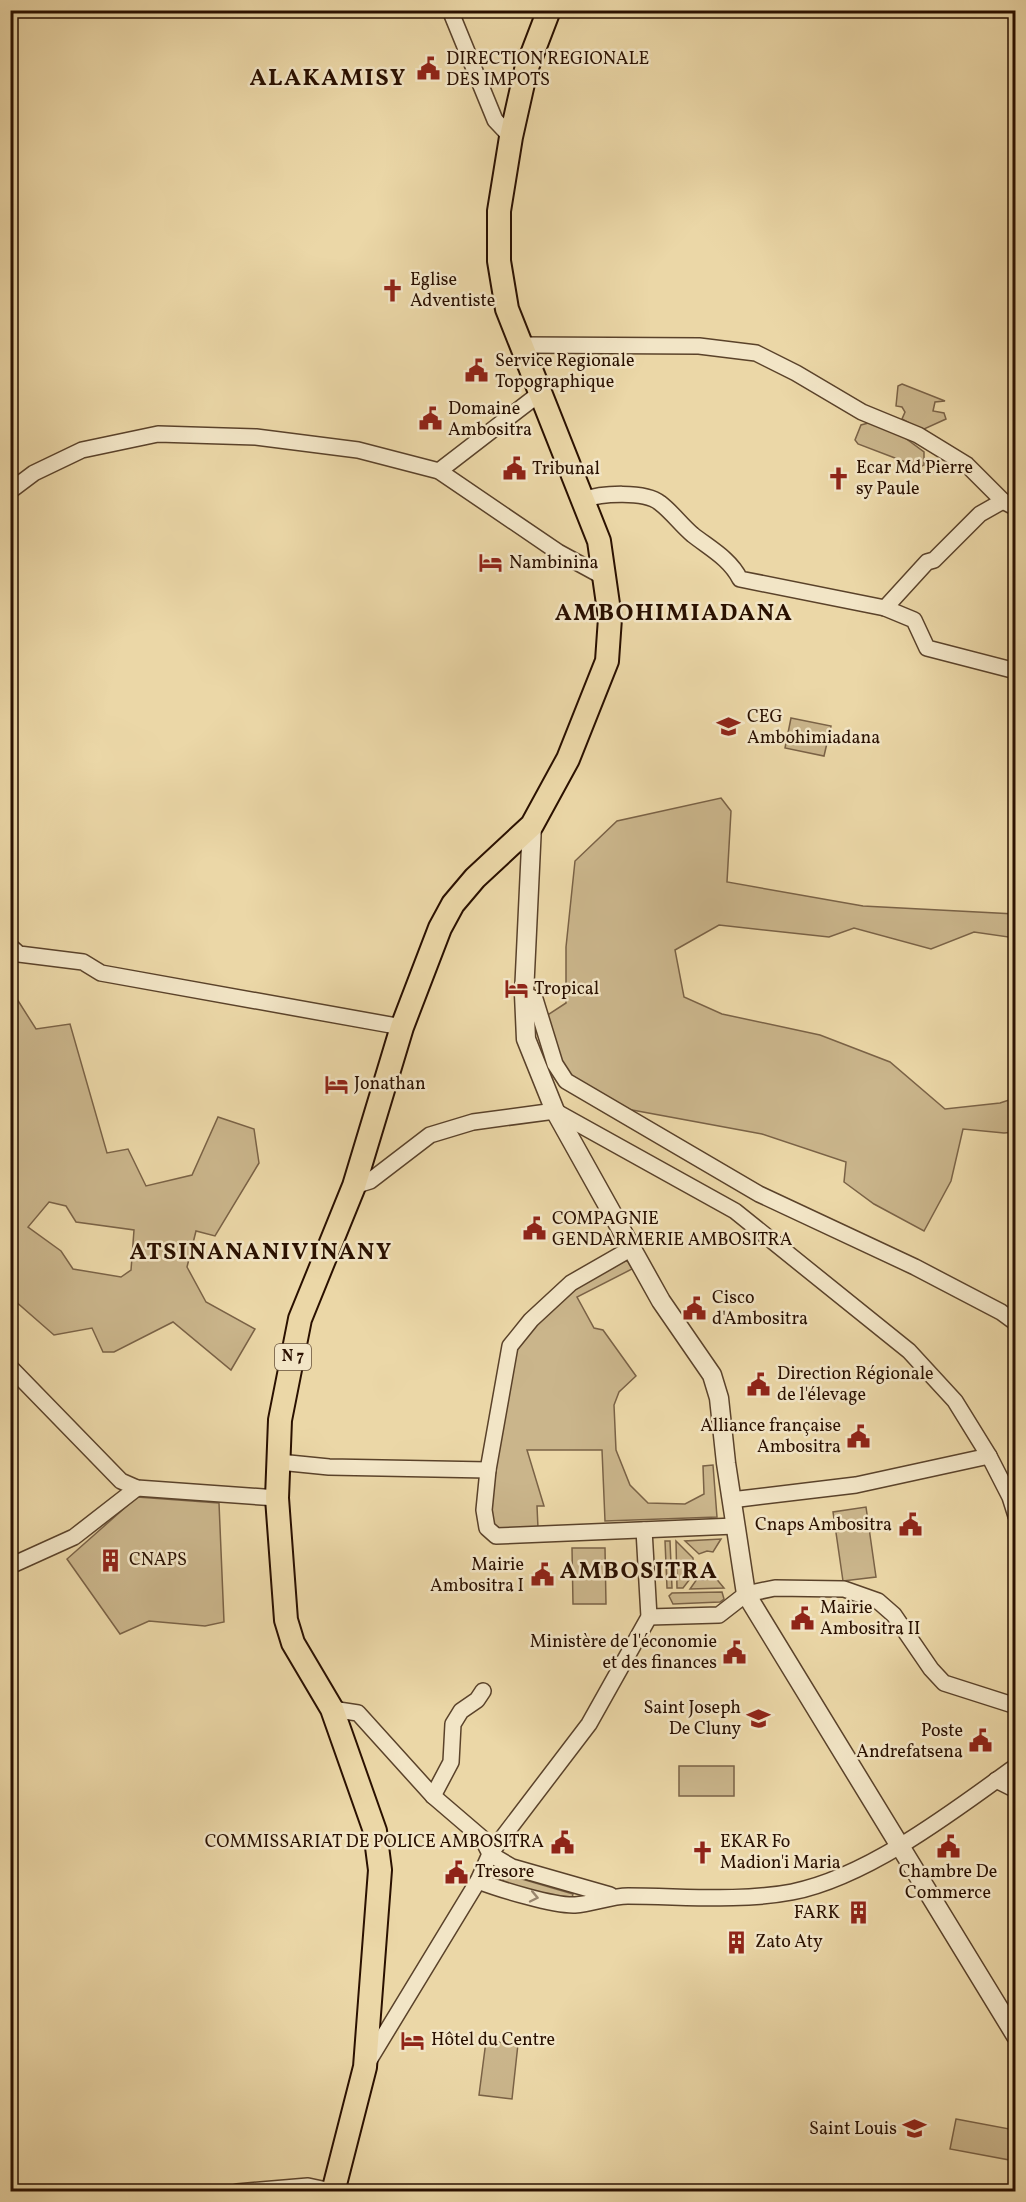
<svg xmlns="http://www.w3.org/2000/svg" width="1026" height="2202" font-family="Vollkorn,serif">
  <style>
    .green { fill: #cab58b; stroke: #7a6246; stroke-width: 1.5; fill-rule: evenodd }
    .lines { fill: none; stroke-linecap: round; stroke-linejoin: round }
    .minor-casing { stroke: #5a422a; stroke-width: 18 }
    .tertiary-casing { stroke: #5a422a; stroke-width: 21 }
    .primary-casing { stroke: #2a1000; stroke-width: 26 }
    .minor { stroke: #f2e5c6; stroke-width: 15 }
    .tertiary { stroke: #f2e5c6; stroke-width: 18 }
    .primary { stroke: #ebd7a7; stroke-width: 22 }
    .oneway { stroke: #98856d }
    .labels { text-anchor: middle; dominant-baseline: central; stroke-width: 5; stroke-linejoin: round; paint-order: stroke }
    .shield { fill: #f2e5c6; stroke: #66503b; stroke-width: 1.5 }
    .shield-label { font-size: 16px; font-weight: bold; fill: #2a1000 }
    .poi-label { font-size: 18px; fill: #2a1000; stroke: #f2e5c6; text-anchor: start }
    .district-label { font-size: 24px; font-weight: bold; letter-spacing: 1.5px; fill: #2a1000; stroke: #f2e5c6 }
  </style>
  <rect width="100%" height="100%" fill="#ebd7a7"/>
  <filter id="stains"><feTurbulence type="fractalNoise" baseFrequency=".00333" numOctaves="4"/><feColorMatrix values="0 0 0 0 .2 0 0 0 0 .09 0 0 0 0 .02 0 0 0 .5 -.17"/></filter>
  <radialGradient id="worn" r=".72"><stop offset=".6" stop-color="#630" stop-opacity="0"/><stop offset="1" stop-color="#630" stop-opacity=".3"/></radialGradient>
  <g class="green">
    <path d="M 902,384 L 945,401 L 935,402 L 933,411 L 944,413 L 946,419 L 922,430 L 902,419 L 905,412 L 902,407 L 896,406 L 898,386 Z"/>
    <path d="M 872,422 L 901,435 L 924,452 L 924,465 L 914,470 L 908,463 L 858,444 L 855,440 L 861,425 Z"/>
    <path d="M 791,718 L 831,726 L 824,756 L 785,748 Z"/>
    <path d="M 721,798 L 731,811 L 727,882 L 863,906 L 1015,914 L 1015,938 L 974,932 L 931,949 L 854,928 L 829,937 L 719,925 L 675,950 L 684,997 L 722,1014 L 820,1035 L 890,1062 L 945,1109 L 1000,1103 L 1015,1098 L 1015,1132 L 1004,1133 L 963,1129 L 951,1181 L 924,1231 L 874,1204 L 844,1182 L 846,1162 L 762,1134 L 616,1107 L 566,1073 L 543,1018 L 566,1003 L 566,947 L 575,861 L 617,821 Z"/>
    <path d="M 10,988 L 36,1029 L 70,1024 L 107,1153 L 128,1149 L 146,1186 L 192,1175 L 218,1117 L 254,1129 L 259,1163 L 215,1236 L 196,1231 L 187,1267 L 206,1302 L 255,1329 L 231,1370 L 173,1322 L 114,1352 L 103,1352 L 92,1328 L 54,1335 L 14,1300 L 10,1291 ZM 49,1202 L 66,1206 L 76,1222 L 134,1230 L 131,1270 L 121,1277 L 73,1269 L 61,1251 L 28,1227 Z"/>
    <path d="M 627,1260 L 632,1269 L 577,1297 L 594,1328 L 603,1330 L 636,1376 L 619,1392 L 614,1405 L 616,1450 L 630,1485 L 648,1503 L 685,1504 L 704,1494 L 703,1466 L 713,1465 L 717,1517 L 605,1521 L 602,1450 L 527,1450 L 544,1506 L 537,1506 L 538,1528 L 497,1528 L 490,1520 L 491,1497 L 514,1349 L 545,1315 L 574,1289 Z"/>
    <path d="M 137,1497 L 219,1503 L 224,1622 L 205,1626 L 149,1621 L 120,1634 L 67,1559 Z"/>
    <path d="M 866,1507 L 876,1577 L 843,1581 L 833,1512 Z"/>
    <path d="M 721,1539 L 713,1552 L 707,1551 L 699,1554 L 685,1541 Z"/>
    <path d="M 665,1541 L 670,1541 L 672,1588 L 667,1588 Z"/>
    <path d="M 676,1541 L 693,1558 L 693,1575 L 683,1588 L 677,1588 Z"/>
    <path d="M 572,1548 L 605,1548 L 606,1604 L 573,1604 Z"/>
    <path d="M 714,1576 L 724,1588 L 690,1589 L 697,1579 L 703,1580 Z"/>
    <path d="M 722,1592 L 724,1599 L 720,1602 L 673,1604 L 669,1596 L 672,1593 Z"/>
    <rect x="679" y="1766" width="55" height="30"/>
    <path d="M 505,1874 L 573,1894 L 571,1902 L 502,1883 Z"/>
    <path d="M 486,2041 L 518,2044 L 512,2099 L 479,2095 Z"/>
    <path d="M 956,2119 L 1015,2130 L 1015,2161 L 950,2149 Z"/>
  </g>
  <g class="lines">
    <defs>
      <g id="minor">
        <path d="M 450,10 L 495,120 L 511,137"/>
        <path d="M 522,345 L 699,346 L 756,353 L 796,373 L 862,412 L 918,435 L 967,465 L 1003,501 L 1016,508"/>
        <path d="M 439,471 L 539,394"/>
        <path d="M 10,491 L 34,473 L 82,450 L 158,434 L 256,437 L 358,450 L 439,471 L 558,552 L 602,576"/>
        <path d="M 584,500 C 601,493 645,491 660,503 C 672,512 681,525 693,535 C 711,549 730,559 740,579 L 885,608 L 914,620 L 927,648 L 1016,671"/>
        <path d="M 885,608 L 927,562 L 934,560 L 980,514 L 1003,501"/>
        <path d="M 10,946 L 19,954 L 83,962 L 101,973 L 402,1027"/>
        <path d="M 524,994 L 535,999 L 555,1064 L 566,1081 L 759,1194 L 915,1267 L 1001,1312 L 1016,1323"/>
        <path d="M 354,1186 L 370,1181 L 430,1135 L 473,1122 L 555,1111 L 735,1211 L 909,1351 L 955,1401 L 989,1456 L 1010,1497 L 1016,1516"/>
        <path d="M 632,1248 L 571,1283 L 531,1320 L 510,1346 L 488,1470 L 484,1510 L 487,1528 L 496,1536 L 735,1526"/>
        <path d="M 10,1367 L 121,1481 L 137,1488 L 277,1498"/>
        <path d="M 279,1462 L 329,1467 L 488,1470"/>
        <path d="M 731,1500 L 856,1485 L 989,1456"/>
        <path d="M 10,1566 L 74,1537 L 137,1488"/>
        <path d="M 649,1617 L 719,1615 L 746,1594 L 775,1588 L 844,1589 L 878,1601 L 894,1615 L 931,1669 L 944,1683 L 1016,1706"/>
        <path d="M 332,1709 L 358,1713 L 433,1796 L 482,1838 L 490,1854 L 512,1867 L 610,1895"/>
        <path d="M 996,1780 L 1016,1790"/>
        <path d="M 433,1796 L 451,1762 L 453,1724 L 461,1711 L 477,1700 L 483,1691"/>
        <path d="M 478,1881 C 499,1889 554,1906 575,1905 C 593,1904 610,1896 628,1896 C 682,1896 739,1902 792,1892 C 868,1877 954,1811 1016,1766"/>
        <path d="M 368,2062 L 478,1881 L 490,1854 L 589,1724 L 649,1617 L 644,1530"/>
        <path d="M 237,2192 L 308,2186 L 336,2192"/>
      </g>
      <path id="tertiary" d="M 532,825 L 524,994 L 526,1039 L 555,1111 L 661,1301 L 712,1375 L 719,1398 L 726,1463 L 746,1594 L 1016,2036"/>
      <path id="primary" d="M 333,2192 L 365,2067 L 380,1870 L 375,1831 L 332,1709 L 293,1643 L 286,1620 L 277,1498 L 280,1420 L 300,1319 L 354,1186 L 402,1027 L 440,928 L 453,904 L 475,878 L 532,825 L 568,759 L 607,661 L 610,618 L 599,541 L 507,309 L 499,261 L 499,211 L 511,137 L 526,70 L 549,10"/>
    </defs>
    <use href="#minor" class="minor-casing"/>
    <use href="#tertiary" class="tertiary-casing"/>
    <use href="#primary" class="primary-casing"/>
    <use href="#minor" class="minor"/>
    <use href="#tertiary" class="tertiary"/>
    <use href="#primary" class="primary"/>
  </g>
  <defs><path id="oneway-chevron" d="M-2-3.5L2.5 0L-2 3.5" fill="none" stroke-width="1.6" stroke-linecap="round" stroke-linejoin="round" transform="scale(1.5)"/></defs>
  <use class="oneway" href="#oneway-chevron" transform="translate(534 1897) rotate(12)"/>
  <defs>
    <symbol id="civic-bare" viewBox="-9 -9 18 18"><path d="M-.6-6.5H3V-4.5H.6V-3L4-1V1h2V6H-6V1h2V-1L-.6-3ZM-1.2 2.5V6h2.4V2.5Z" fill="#8f2418" stroke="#f2e5c6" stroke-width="2.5" paint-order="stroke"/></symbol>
    <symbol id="church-bare" viewBox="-9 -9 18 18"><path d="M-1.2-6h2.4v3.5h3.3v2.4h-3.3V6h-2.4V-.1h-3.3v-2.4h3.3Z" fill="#8f2418" stroke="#f2e5c6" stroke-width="2.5" paint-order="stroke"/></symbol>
    <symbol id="hotel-bare" viewBox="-9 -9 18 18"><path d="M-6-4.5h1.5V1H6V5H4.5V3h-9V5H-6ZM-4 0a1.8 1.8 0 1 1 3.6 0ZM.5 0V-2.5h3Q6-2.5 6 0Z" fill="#8f2418" stroke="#f2e5c6" stroke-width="2.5" paint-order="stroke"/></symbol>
    <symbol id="school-bare" viewBox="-9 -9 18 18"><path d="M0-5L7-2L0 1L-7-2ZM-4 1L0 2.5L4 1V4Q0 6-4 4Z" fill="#8f2418" stroke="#f2e5c6" stroke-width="2.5" paint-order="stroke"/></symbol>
    <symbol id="building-bare" viewBox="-9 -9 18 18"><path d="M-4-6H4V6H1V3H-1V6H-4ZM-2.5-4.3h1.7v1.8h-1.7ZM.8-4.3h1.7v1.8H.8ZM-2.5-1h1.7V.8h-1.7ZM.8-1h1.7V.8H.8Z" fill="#8f2418" stroke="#f2e5c6" stroke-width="2.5" paint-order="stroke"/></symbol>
  </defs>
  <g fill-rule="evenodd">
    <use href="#civic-bare" x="412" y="52" width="33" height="33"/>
    <use href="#church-bare" x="376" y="274" width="33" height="33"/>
    <use href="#civic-bare" x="460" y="354" width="33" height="33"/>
    <use href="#civic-bare" x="414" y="402" width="33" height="33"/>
    <use href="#civic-bare" x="498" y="452" width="33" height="33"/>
    <use href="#church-bare" x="822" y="462" width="33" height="33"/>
    <use href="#hotel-bare" x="474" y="546" width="33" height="33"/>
    <use href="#school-bare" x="712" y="710" width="33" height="33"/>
    <use href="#hotel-bare" x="500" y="972" width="33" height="33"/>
    <use href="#hotel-bare" x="320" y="1068" width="33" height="33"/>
    <use href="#civic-bare" x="518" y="1212" width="33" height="33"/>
    <use href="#civic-bare" x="678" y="1292" width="33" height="33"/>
    <use href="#civic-bare" x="742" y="1368" width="33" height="33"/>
    <use href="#civic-bare" x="842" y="1420" width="33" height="33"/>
    <use href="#civic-bare" x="894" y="1508" width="33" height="33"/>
    <use href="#building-bare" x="94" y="1544" width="33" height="33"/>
    <use href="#civic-bare" x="526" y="1558" width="33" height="33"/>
    <use href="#civic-bare" x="786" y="1602" width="33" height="33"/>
    <use href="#civic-bare" x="718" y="1636" width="33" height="33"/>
    <use href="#school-bare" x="742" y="1702" width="33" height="33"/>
    <use href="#civic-bare" x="964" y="1724" width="33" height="33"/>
    <use href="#civic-bare" x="546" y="1826" width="33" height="33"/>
    <use href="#civic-bare" x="932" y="1830" width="33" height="33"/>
    <use href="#church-bare" x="686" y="1836" width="33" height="33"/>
    <use href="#civic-bare" x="440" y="1856" width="33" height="33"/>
    <use href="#building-bare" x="842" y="1896" width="33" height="33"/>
    <use href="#building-bare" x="720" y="1926" width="33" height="33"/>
    <use href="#hotel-bare" x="396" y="2024" width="33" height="33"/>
    <use href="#school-bare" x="898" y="2112" width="33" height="33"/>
  </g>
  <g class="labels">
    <rect class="shield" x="275" y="1344" width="36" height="26" rx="4.5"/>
    <g class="shield-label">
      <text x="293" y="1357">N 7</text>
    </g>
    <g class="poi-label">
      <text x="446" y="59">DIRECTION REGIONALE<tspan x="446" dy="21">DES IMPOTS</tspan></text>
      <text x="410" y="280">Eglise<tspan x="410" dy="21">Adventiste</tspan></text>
      <text x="495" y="361">Service Regionale<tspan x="495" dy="21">Topographique</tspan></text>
      <text x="448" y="409">Domaine<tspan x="448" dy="21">Ambositra</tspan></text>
      <text x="856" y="468">Ecar Md Pierre<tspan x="856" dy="21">sy Paule</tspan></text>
      <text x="532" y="469">Tribunal</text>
      <text x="509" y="563">Nambinina</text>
      <text x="747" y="717">CEG<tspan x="747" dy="21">Ambohimiadana</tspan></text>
      <text x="534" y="989">Tropical</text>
      <text x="354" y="1084">Jonathan</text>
      <text x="552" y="1219">COMPAGNIE<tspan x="552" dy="21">GENDARMERIE AMBOSITRA</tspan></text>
      <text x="712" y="1298">Cisco<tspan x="712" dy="21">d'Ambositra</tspan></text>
      <text x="777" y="1374">Direction Régionale<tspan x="777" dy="21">de l'élevage</tspan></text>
      <text x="841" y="1426" text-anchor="end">Alliance française<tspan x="841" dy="21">Ambositra</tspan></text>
      <text x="892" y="1525" text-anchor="end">Cnaps Ambositra</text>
      <text x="129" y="1560">CNAPS</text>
      <text x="524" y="1565" text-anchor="end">Mairie<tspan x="524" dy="21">Ambositra I</tspan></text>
      <text x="820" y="1608">Mairie<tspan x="820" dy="21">Ambositra II</tspan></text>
      <text x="717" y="1642" text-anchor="end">Ministère de l'économie<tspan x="717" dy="21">et des finances</tspan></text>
      <text x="741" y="1708" text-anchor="end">Saint Joseph<tspan x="741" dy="21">De Cluny</tspan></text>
      <text x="963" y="1731" text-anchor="end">Poste<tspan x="963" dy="21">Andrefatsena</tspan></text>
      <text x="544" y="1842" text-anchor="end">COMMISSARIAT DE POLICE AMBOSITRA</text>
      <text x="720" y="1842">EKAR Fo<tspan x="720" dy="21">Madion'i Maria</tspan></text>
      <text x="475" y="1872">Tresore</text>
      <text x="948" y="1872" text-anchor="middle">Chambre De<tspan x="948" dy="21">Commerce</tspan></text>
      <text x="840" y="1913" text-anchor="end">FARK</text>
      <text x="755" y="1942">Zato Aty</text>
      <text x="431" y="2040">Hôtel du Centre</text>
      <text x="897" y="2129" text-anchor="end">Saint Louis</text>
    </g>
    <g class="district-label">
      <text x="328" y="79">ALAKAMISY</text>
      <text x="674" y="614">AMBOHIMIADANA</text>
      <text x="261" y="1253">ATSINANANIVINANY</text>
      <text x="639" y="1572">AMBOSITRA</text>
    </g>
  </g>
  <rect width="1026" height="2202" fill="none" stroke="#ebd7a7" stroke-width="36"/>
  <rect x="12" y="12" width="1002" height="2178" fill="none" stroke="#2a1000" stroke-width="3"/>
  <rect x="18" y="18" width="990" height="2166" fill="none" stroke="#2a1000" stroke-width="1.5"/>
  <rect width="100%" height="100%" filter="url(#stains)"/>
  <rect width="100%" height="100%" fill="url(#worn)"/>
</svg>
